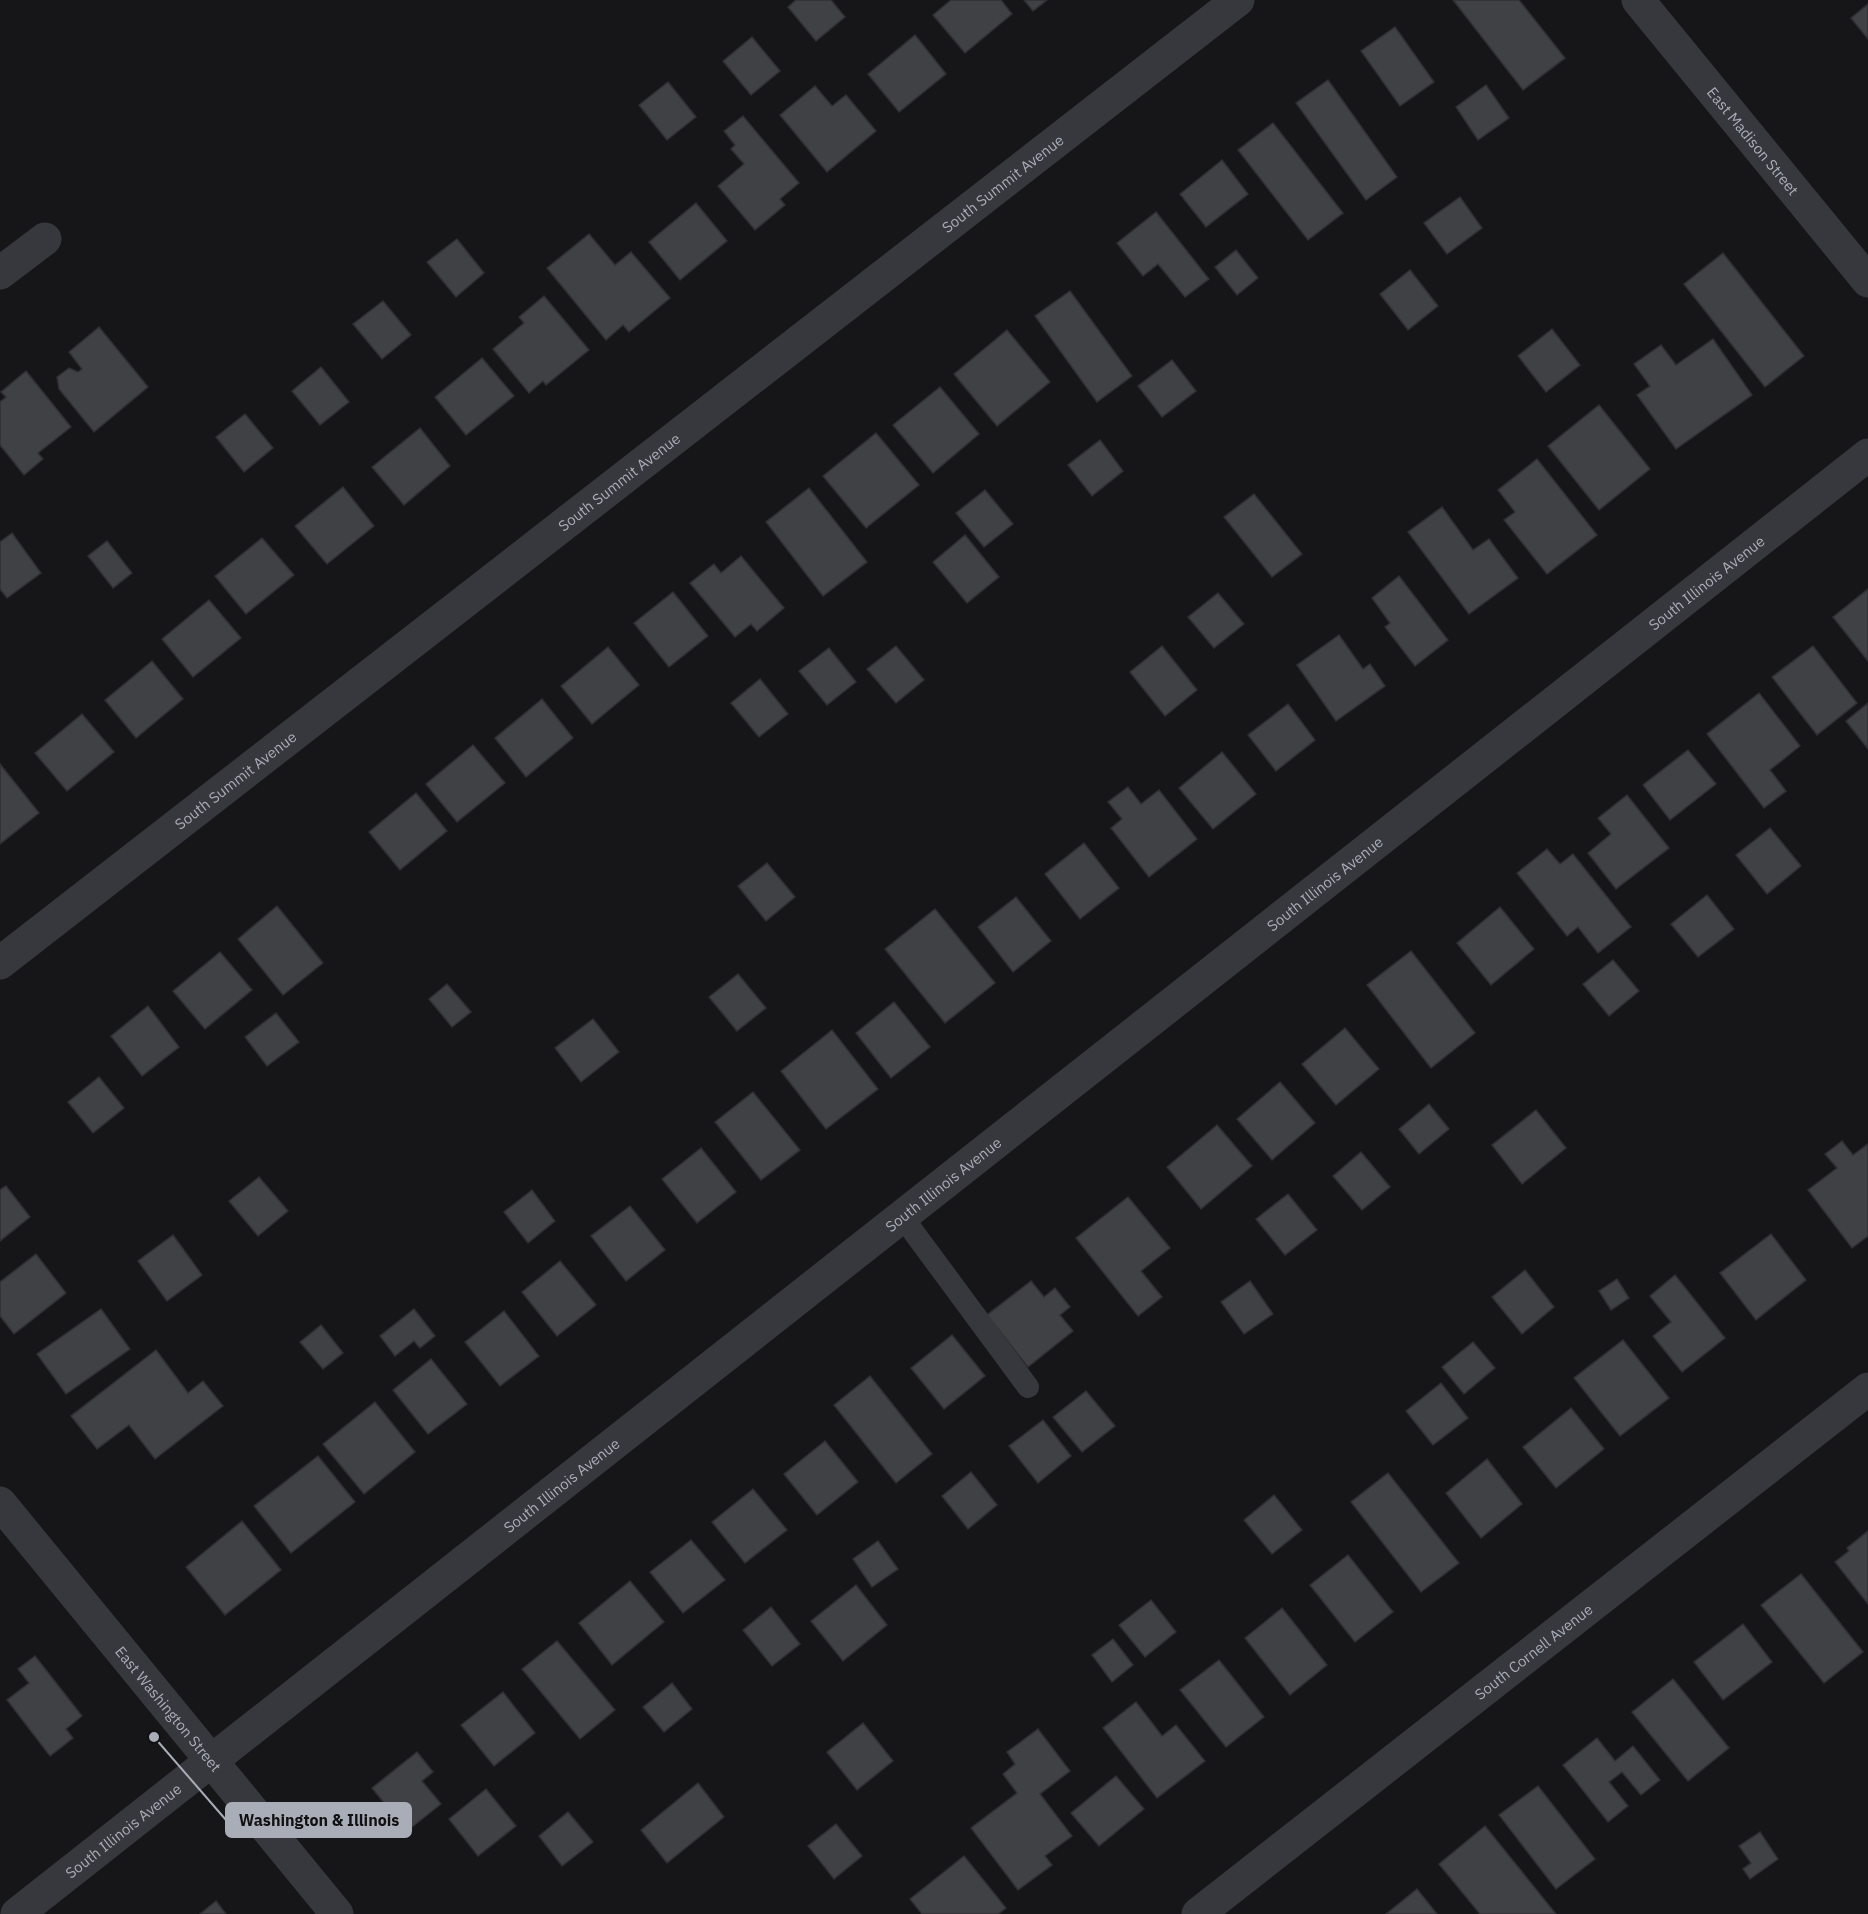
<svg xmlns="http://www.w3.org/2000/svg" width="1868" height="1914" viewBox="0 0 1868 1914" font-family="'IBM Plex Sans',sans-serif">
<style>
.building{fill:#404145;stroke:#303034;stroke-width:1.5}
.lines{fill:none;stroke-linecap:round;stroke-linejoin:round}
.service{stroke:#37383d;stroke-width:22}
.minor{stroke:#37383d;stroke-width:33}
.labels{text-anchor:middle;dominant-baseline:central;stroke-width:5;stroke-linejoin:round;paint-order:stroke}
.street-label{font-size:15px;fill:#a8adb8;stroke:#111113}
.leader{fill:none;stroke:#a8adb8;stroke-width:2}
.callout-dot{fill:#a8adb8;stroke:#111113;stroke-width:2}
.callout{fill:#a8adb8;stroke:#a8adb8;stroke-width:2}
.callout-label{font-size:16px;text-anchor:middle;font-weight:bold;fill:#111}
</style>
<rect width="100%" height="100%" fill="#161618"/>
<g class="building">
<path d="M796,0H831L845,17L816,41L788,7Z"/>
<path d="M951,0H1001L1012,14L965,53L933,15Z"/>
<path d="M1024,0H1047L1033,11Z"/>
<path d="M1453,0H1519L1565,58L1523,90Z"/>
<path d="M1868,4V39L1851,18Z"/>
<path d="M1395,27L1434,82L1400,106L1361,51Z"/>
<path d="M915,35L946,74L899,112L868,74Z"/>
<path d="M752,37L780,71L751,95L723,61Z"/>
<path d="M1328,80L1397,177L1366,200L1296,103Z"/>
<path d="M668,82L696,117L667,140L639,105Z"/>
<path d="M1486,85L1509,118L1478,140L1456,107Z"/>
<path d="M815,86L832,106L846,95L876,131L827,172L780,115Z"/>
<path d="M743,116L799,183L780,199L785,205L755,230L718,186L744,164L731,149L735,145L724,131Z"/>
<path d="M1273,123L1343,213L1308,240L1238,150Z"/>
<path d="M1222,160L1248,194L1206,227L1180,194Z"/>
<path d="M1460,197L1482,228L1447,254L1424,223Z"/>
<path d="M696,203L727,241L680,280L649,242Z"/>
<path d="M1156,212L1209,279L1185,297L1158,264L1143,276L1117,243Z"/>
<path d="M589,234L615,265L631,252L670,298L629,332L623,325L606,340L547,268Z"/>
<path d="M457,239L484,273L456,297L427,262Z"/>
<path d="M1236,250L1258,278L1237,295L1215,267Z"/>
<path d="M1723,253L1804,356L1765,387L1684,284Z"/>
<path d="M1410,270L1438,306L1408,330L1380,294Z"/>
<path d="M1070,291L1132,376L1097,402L1035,316Z"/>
<path d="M544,296L589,350L546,385L543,381L529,393L493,349L524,323L519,317Z"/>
<path d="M383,301L411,335L382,359L353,324Z"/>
<path d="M99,327L148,387L94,432L59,389L57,377L69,368L78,372L82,369L69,352Z"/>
<path d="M1552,329L1580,365L1546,392L1518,356Z"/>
<path d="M1007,330L1050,382L997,426L954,374Z"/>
<path d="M1713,339L1752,395L1676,449L1637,395L1650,386L1634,364L1661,345L1676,365Z"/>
<path d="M482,358L514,396L466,435L435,397Z"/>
<path d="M1172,360L1196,391L1162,417L1138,386Z"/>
<path d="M321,367L349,402L320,425L292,391Z"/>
<path d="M26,371L71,427L38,453L43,459L24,475L0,445V402L6,397L1,392Z"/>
<path d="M940,387L979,434L933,473L893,425Z"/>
<path d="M1599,405L1650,469L1599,510L1548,446Z"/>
<path d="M245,414L273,448L244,472L216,437Z"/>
<path d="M420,428L450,466L404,505L372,467Z"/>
<path d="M876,433L919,485L866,528L823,476Z"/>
<path d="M1100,440L1123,471L1092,496L1068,465Z"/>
<path d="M1537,459L1597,535L1547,574L1504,520L1515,512L1498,490Z"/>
<path d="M343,487L374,526L327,564L295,526Z"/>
<path d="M809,488L867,562L823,596L766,522Z"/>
<path d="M985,490L1013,524L984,547L956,513Z"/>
<path d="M1254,494L1302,554L1272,577L1224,517Z"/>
<path d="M1442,507L1473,550L1489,539L1518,578L1469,614L1408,532Z"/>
<path d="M12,533L41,573L7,598L0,589V542Z"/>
<path d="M965,535L999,577L967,603L933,562Z"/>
<path d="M262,538L294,575L246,614L215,576Z"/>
<path d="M107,541L132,573L113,588L88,556Z"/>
<path d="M741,556L784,608L757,631L751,624L735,637L690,583L714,564L721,573Z"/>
<path d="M1399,576L1448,640L1415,666L1385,627L1390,623L1372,598Z"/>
<path d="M1868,589V661L1833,617Z"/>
<path d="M673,592L708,636L669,667L634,623Z"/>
<path d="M1218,593L1244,624L1214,648L1188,617Z"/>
<path d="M209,600L241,638L193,677L162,639Z"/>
<path d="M1339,635L1363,669L1370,664L1385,686L1336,721L1297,665Z"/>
<path d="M896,646L924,680L896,703L867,669Z"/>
<path d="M1162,646L1197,690L1165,716L1130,672Z"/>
<path d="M1813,646L1857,703L1817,735L1772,677Z"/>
<path d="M608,647L639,685L592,724L561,686Z"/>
<path d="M829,648L856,682L827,705L799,671Z"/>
<path d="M152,661L183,699L136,738L105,700Z"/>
<path d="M760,679L788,714L759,737L731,703Z"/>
<path d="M1759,693L1800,746L1770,770L1786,791L1764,808L1707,734Z"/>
<path d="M542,699L573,738L526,777L495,738Z"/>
<path d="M1868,703V749L1846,721Z"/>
<path d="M1288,704L1315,740L1276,771L1248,735Z"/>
<path d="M82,714L114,752L67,791L35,753Z"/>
<path d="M473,745L505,783L457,822L426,784Z"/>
<path d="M1688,750L1716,784L1670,820L1643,785Z"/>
<path d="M1222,752L1256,794L1213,829L1179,788Z"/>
<path d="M0,764L39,813L0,844Z"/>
<path d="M1128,787L1141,804L1159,790L1197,839L1149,877L1111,828L1122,819L1108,802Z"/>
<path d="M416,793L447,831L400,870L369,832Z"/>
<path d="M1627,795L1669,848L1616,889L1588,853L1611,834L1598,818Z"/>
<path d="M1770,828L1801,866L1767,894L1736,855Z"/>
<path d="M1084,843L1119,888L1080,919L1045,874Z"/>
<path d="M1547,849L1560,864L1573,854L1631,927L1598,953L1578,927L1567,936L1517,873Z"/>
<path d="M767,863L795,897L766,921L738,886Z"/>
<path d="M1707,895L1734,929L1698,957L1671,924Z"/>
<path d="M1016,897L1051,941L1013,972L978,927Z"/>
<path d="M277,906L323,963L283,995L238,939Z"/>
<path d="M1500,907L1534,949L1491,985L1457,943Z"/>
<path d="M935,909L995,983L945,1023L885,949Z"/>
<path d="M1411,951L1475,1033L1431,1068L1367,985Z"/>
<path d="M220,952L252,990L205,1029L173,991Z"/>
<path d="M1613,960L1639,991L1609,1016L1583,984Z"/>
<path d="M738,974L766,1008L737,1031L709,997Z"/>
<path d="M447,984L471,1012L452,1027L429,999Z"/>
<path d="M894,1002L930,1047L891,1078L856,1033Z"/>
<path d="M148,1006L179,1047L142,1076L111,1036Z"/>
<path d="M276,1013L299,1042L267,1066L245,1037Z"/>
<path d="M593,1019L619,1052L581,1082L555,1048Z"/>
<path d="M1345,1028L1379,1069L1336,1105L1302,1064Z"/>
<path d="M832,1030L878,1089L826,1129L781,1071Z"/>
<path d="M99,1077L124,1108L93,1133L68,1102Z"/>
<path d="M1280,1082L1315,1123L1272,1160L1237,1119Z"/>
<path d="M753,1092L800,1150L761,1180L715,1122Z"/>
<path d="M1429,1104L1449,1129L1419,1154L1399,1129Z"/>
<path d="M1536,1110L1566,1148L1522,1184L1492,1145Z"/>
<path d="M1217,1125L1252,1166L1201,1209L1167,1167Z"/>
<path d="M1842,1141L1853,1155L1868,1144V1236L1852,1248L1808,1190L1837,1168L1825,1154Z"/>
<path d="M701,1148L736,1192L697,1223L662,1179Z"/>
<path d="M1361,1152L1390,1187L1362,1210L1333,1176Z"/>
<path d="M259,1177L288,1211L258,1236L229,1201Z"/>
<path d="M6,1186L30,1217L0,1241V1190Z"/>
<path d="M532,1190L555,1221L528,1243L504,1212Z"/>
<path d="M1288,1194L1317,1230L1285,1255L1256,1219Z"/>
<path d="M1128,1197L1170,1248L1141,1271L1162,1297L1138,1316L1076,1238Z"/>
<path d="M630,1206L665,1250L626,1281L591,1236Z"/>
<path d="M1771,1234L1806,1280L1756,1320L1720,1273Z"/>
<path d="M173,1235L202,1275L167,1301L138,1261Z"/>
<path d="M36,1254L66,1293L14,1334L0,1316V1282Z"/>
<path d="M560,1261L596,1305L557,1336L522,1292Z"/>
<path d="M1525,1270L1554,1307L1522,1334L1492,1297Z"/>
<path d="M1675,1275L1725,1338L1682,1372L1653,1336L1671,1322L1650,1296Z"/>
<path d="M1617,1279L1629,1298L1611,1310L1599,1291Z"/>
<path d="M1031,1281L1044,1297L1055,1288L1070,1307L1060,1315L1073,1331L1028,1367L987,1315Z"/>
<path d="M1250,1281L1273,1314L1244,1334L1221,1302Z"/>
<path d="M101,1309L130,1349L66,1394L37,1354Z"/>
<path d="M414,1309L435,1336L420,1348L414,1341L395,1356L380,1336Z"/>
<path d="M504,1311L539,1356L500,1386L465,1342Z"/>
<path d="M321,1325L343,1353L323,1369L300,1342Z"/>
<path d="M952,1335L985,1376L944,1409L911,1368Z"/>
<path d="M1623,1340L1669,1398L1620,1436L1574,1378Z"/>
<path d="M1473,1342L1495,1368L1464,1394L1442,1367Z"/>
<path d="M156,1350L188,1393L203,1381L223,1406L155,1459L129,1425L97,1449L71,1416Z"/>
<path d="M431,1359L467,1404L428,1434L393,1390Z"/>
<path d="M870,1376L932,1454L896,1483L834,1405Z"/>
<path d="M1441,1383L1468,1418L1433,1445L1406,1411Z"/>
<path d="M1086,1391L1115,1426L1082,1452L1053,1417Z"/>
<path d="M375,1402L415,1452L364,1494L323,1444Z"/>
<path d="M1571,1408L1604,1449L1556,1488L1523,1447Z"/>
<path d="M1043,1420L1071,1456L1038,1483L1009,1446Z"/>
<path d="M825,1441L858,1482L817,1515L784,1474Z"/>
<path d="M318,1456L355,1502L291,1553L254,1506Z"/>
<path d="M1487,1459L1522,1504L1481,1538L1446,1493Z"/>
<path d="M971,1472L997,1505L968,1529L942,1496Z"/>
<path d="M1388,1473L1459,1563L1421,1592L1351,1502Z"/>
<path d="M753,1489L787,1530L745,1563L712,1522Z"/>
<path d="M1274,1495L1302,1530L1272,1554L1244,1520Z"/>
<path d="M242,1521L281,1570L225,1615L186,1567Z"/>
<path d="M1868,1531V1604L1835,1562L1849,1551L1847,1548Z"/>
<path d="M691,1540L725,1580L683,1613L650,1572Z"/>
<path d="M878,1541L898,1569L872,1587L853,1559Z"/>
<path d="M1348,1555L1393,1612L1355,1642L1310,1585Z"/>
<path d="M1801,1574L1863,1652L1824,1683L1761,1605Z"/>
<path d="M630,1581L664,1622L612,1665L579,1623Z"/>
<path d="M856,1585L887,1625L843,1661L811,1621Z"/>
<path d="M1151,1600L1176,1632L1145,1657L1119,1625Z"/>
<path d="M771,1607L800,1644L772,1666L743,1630Z"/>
<path d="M1282,1608L1327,1665L1290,1695L1245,1638Z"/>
<path d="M1743,1624L1772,1662L1723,1700L1694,1662Z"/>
<path d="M1113,1639L1133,1665L1112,1682L1092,1655Z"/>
<path d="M557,1641L615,1710L580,1739L522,1669Z"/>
<path d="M35,1656L82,1716L66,1729L73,1738L50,1756L7,1700L29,1683L18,1669Z"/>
<path d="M1219,1660L1264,1717L1226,1747L1180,1690Z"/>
<path d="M1673,1679L1729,1748L1688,1781L1632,1712Z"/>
<path d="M672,1683L692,1709L664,1732L643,1707Z"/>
<path d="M503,1692L535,1733L494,1766L461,1725Z"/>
<path d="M1136,1702L1162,1736L1176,1725L1205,1761L1157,1798L1103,1728Z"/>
<path d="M863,1723L893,1761L857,1790L827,1752Z"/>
<path d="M1038,1729L1070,1771L1040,1794L1072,1836L1045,1856L1052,1865L1018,1890L971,1828L1017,1793L1003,1774L1015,1764L1007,1752Z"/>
<path d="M1597,1738L1615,1761L1633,1746L1660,1780L1641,1795L1622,1772L1609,1782L1628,1806L1608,1822L1563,1765Z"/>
<path d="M417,1752L433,1772L422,1781L441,1804L407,1831L372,1788Z"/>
<path d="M1116,1776L1144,1809L1099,1846L1071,1813Z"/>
<path d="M698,1783L724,1817L667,1863L641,1830Z"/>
<path d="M1538,1786L1595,1859L1556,1889L1499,1815Z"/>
<path d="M486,1789L516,1826L478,1856L449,1819Z"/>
<path d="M568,1812L593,1842L562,1866L539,1836Z"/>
<path d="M836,1824L862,1856L834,1879L808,1846Z"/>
<path d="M1485,1826L1556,1914H1480L1439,1864Z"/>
<path d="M1760,1832L1778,1859L1750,1879L1743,1869L1751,1863L1739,1846Z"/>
<path d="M964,1856L1006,1908L998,1914H922L910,1899Z"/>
<path d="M1417,1889L1437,1914H1386Z"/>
<path d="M216,1901L226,1914H200Z"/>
</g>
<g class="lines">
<path class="service" d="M901,1215L1028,1387"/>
<g class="minor">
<path id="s1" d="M1638,0L1868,281"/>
<path d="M0,273L45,239"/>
<path id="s2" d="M0,963L1238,0"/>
<path id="s3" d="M0,1503L337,1914"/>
<path id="s4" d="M17,1914L1868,455"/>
<path id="s5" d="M1198,1914L1868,1389"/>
</g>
</g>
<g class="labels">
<g class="street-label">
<text stroke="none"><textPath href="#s1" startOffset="182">East Madison Street</textPath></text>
<text stroke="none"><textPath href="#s2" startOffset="1270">South Summit Avenue</textPath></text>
<text stroke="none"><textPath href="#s2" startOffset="784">South Summit Avenue</textPath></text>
<text stroke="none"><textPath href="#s4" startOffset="2151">South Illinois Avenue</textPath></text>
<text stroke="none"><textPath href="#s2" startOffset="298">South Summit Avenue</textPath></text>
<text stroke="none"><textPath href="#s4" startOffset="1665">South Illinois Avenue</textPath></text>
<text stroke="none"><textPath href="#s4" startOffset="1179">South Illinois Avenue</textPath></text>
<text stroke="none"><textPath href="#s4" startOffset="693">South Illinois Avenue</textPath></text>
<text stroke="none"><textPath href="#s5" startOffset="426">South Cornell Avenue</textPath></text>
<text stroke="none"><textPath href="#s3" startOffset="266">East Washington Street</textPath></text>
<text stroke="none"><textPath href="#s4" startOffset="135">South Illinois Avenue</textPath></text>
</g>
</g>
<path class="leader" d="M154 1737L226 1820"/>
<circle class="callout-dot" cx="154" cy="1737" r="6"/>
<rect class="callout" x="226" y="1803" width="185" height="34" rx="6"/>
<g class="callout-label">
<text x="319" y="1826">Washington &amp; Illinois</text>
</g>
</svg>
